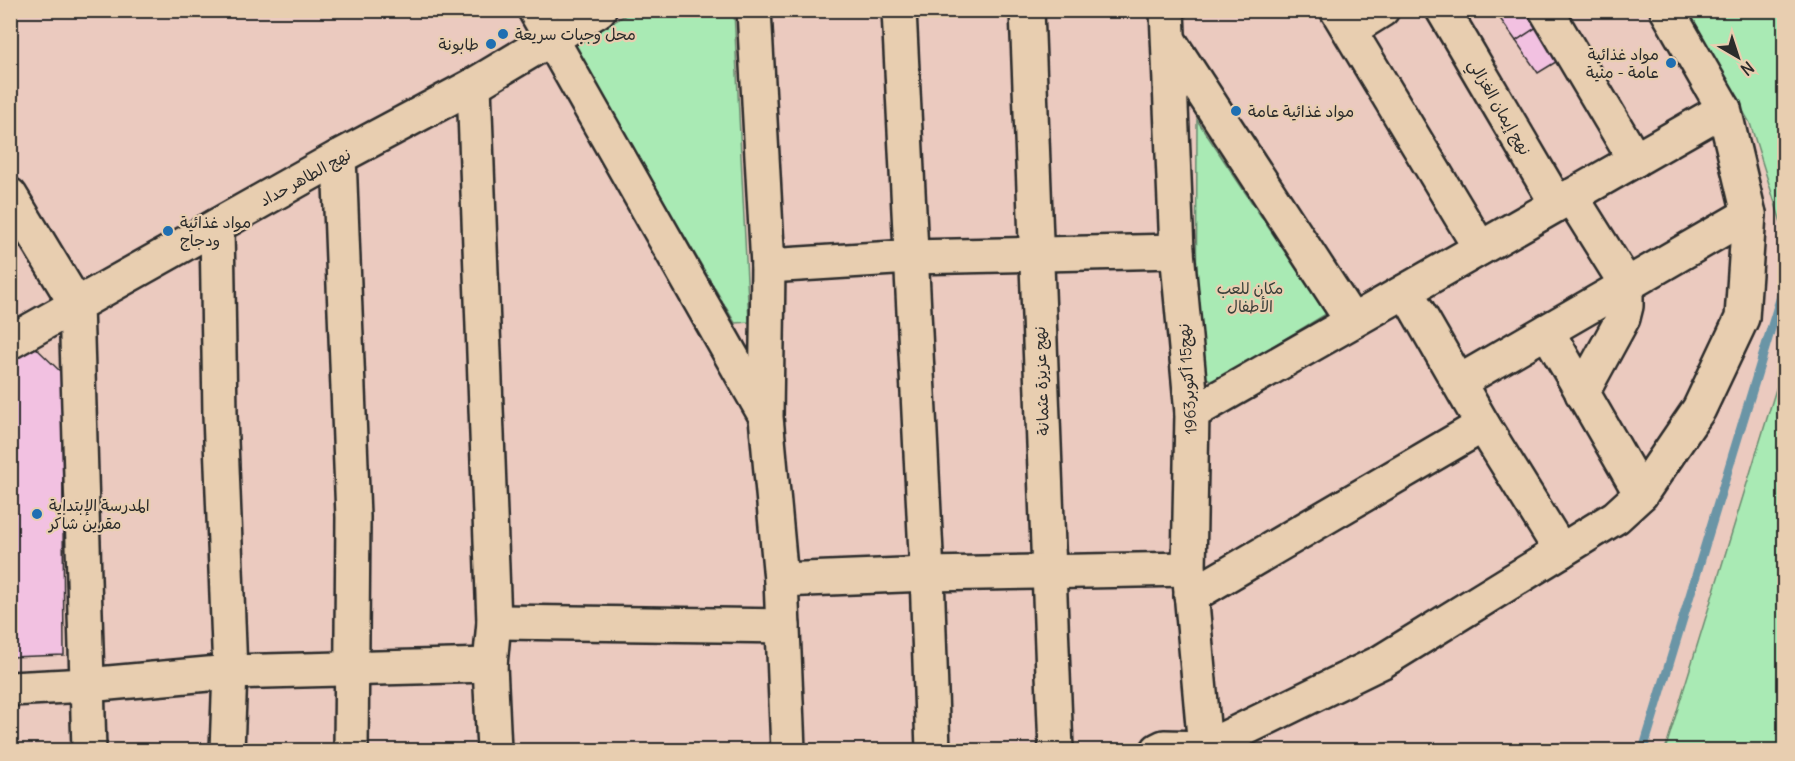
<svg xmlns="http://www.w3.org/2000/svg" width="1795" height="761" viewBox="0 0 1795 761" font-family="Delius,'Playpen Sans Arabic',sans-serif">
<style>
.green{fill:#a9eab4;stroke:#6a8a70;stroke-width:1.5}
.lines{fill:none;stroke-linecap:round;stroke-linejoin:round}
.stream{stroke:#6b95a6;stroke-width:9}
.building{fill:#f2c1e1;stroke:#2b2b2b;stroke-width:1.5}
.minor-casing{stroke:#2b2b2b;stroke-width:38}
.minor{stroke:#e8ceb0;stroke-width:33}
.poi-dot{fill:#1f6fb2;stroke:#e8ceb0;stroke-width:2}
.labels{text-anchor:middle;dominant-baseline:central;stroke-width:4.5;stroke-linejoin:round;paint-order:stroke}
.poi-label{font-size:16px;fill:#2b2b2b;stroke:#e8ceb0;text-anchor:start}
.street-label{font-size:16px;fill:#2b2b2b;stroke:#e8ceb0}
.park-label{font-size:16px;fill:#383e39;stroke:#e8ceb0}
</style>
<rect width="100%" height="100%" fill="#ebcabf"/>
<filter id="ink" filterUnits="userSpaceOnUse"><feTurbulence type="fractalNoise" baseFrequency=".0167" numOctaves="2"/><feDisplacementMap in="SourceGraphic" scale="12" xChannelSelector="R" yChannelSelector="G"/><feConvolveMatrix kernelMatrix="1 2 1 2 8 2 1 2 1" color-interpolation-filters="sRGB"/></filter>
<g filter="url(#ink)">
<g class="green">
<path d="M632,11H734L749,322L735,323L574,46Z"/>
<path d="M1685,11H1784V232L1750,123Z"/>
<path d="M1197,120L1326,314L1214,382L1196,372Z"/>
<path d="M1784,363V750H1665Z"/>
</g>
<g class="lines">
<path class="stream" d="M1643,750L1784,286"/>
</g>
<g class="building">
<path d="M1494,10H1536L1543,23L1516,41Z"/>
<path d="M1543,23L1564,57L1538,73L1516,41Z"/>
<path d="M36,348L62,373L64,655L10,657V361Z"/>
</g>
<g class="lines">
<g class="minor-casing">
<g id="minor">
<path d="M535,10L765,415"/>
<path d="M754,10L768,266L766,417L781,580L788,750"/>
<path d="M899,10L927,574L933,750"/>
<path d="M1027,10L1056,750"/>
<path d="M1167,10L1177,251L1192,413L1189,569L1205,748"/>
<path d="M1337,10L1480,248"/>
<path d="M1443,10L1557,204"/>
<path d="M1546,10L1635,160"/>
<path d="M1350,30L1382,10"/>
<path d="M1170,42L1352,321"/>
<path d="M474,85L494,622L490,665L494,750"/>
<path d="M339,157L353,517L351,750"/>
<path d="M10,195L76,304L89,750"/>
<path d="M1571,196L1626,284V306L1623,318L1582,393"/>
<path d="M217,226L220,415L230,672L227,750"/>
<path d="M768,266L910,257L1177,251"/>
<path d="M1406,291L1483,425L1561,551"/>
<path d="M1547,331L1641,494"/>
<path d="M10,342L339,157L474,85L599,10"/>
<path d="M1459,382L1749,214"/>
<path d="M1192,413L1724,109"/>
<path d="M781,580L927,574L1189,569"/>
<path d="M1191,596L1483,425"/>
<path d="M494,622L783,626"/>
<path d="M10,689L87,685L230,672L490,665"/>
<path d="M1158,750L1164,747L1205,748L1381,662L1616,517L1641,494L1699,409L1742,318L1749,214L1724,109L1667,10"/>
</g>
</g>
<use href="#minor" class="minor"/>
</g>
</g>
<g class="poi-dot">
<circle cx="503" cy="34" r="6"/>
<circle cx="491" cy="44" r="6"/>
<circle cx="1671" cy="63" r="6"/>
<circle cx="1236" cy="111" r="6"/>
<circle cx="168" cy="231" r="6"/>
<circle cx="37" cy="514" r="6"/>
</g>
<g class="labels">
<g class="poi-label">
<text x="515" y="34">محل وجبات سريعة</text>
<text x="479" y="44" text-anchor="end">طابونة</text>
<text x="1659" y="54" text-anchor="end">مواد غذائية<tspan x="1659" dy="18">عامة - منية</tspan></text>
<text x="1248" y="111">مواد غذائية عامة</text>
<text x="180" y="222">مواد غذائية<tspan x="180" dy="18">ودجاج</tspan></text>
<text x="49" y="505">المدرسة الإبتداية<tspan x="49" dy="18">مقرين شاكر</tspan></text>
</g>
<g class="street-label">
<text transform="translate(1500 107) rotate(60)">نهج إيمان الغزالي</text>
<text transform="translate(305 177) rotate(-29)">نهج الطاهر حداد</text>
<text transform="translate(1187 379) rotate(-94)">نهج15 أكتوبر1963</text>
<text transform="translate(1041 381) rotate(-92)">نهج عزيزة عثمانة</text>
</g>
<g class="park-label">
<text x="1250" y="288">مكان للعب<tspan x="1250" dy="18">الأطفال</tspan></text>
</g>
</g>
<rect width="1795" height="761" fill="none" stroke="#e8ceb0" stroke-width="36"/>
<rect x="18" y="18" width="1759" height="725" fill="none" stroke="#2b2b2b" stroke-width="2" filter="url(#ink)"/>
<g transform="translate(1738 57) rotate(141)" stroke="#e8ceb0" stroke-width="4.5" paint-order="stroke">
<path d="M0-4.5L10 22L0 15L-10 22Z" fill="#2b2b2b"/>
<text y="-9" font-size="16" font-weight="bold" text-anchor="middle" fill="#2b2b2b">N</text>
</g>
</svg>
